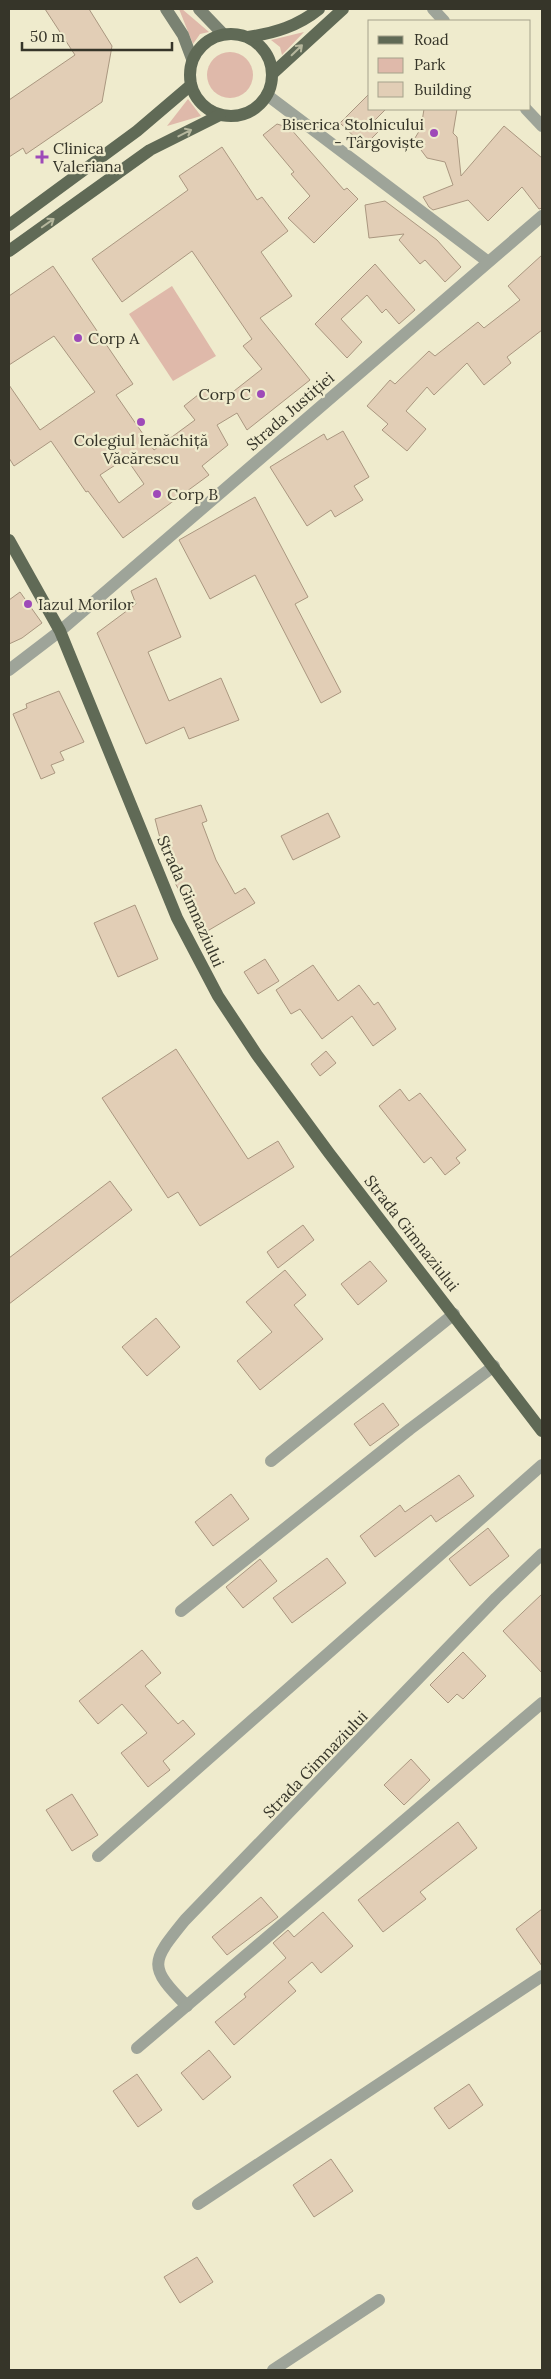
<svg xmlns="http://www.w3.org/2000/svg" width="551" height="2379" viewBox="0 0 551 2379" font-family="Lora,serif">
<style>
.green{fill:#dfb9aa}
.building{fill:#e2ceb6;stroke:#aa9780;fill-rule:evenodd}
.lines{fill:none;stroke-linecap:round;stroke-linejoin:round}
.street{stroke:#9ea499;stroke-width:12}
.secondary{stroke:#7a8272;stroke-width:12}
.primary{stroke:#606a56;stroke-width:12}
.oneway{stroke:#b6b79d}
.poi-dot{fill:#9e4ab8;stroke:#efebcd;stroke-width:2}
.labels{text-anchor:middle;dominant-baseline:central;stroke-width:4.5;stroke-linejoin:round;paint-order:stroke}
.poi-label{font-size:16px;fill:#363529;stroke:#efebcd;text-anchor:start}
.street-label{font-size:16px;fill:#363529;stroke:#efebcd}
</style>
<rect width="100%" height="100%" fill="#efebcd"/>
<g class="green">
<path d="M179,9H182L209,32L200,34L193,44Z"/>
<path d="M304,32L282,55L280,47L271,40Z"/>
<circle cx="230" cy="75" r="23"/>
<path d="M188,99L201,116L167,126Z"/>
<path d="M172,286L216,356L173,381L129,314Z"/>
</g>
<g class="building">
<path d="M45,9H89L112,46L102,102L26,154L23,148L9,157V100L75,55Z"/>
<path d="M370,93V109H386L373,122L381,129L364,146L340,123Z"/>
<path d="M424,109H457L453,133L457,137L461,176L504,126L542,158V208L539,209L522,187L488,221L468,200L433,210L429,207L423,197L453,185L445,162L427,158L415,142V138L421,128Z"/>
<path d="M277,124L290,128L344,190L347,188L358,199L314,243L288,218L310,196L291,174L294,172L263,135Z"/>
<path d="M222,147L257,200L262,197L288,231L261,252L292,296L260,318L310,380L247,430L237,413L217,425L228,445L202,466L209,475L123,538L88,491L86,492L51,441L14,466L9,458V385L40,430L95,392L54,336L9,365V296L53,266L133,384L116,395L154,450L195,420L184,406L208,387L220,402L262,369L243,346L252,339L192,251L122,302L92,259L188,190L179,176ZM126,458L144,484L119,503L100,475Z"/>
<path d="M385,201L437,240L461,267L445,282L425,260L420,264L399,240L404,234L369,238L365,205Z"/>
<path d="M542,255V330L507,357L511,363L484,385L467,363L434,395L427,387L406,411L426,429L407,451L382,430L388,424L367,406L390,380L395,384L429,351L435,356L478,322L484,328L520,300L508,286Z"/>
<path d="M375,264L415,310L399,324L386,309L382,313L367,295L341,319L362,342L347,358L315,324Z"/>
<path d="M343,431L369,477L354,486L363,500L335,517L331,510L307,526L270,467L324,434L327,440Z"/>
<path d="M255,497L308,597L295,604L341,692L321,703L255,575L210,599L179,540Z"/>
<path d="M156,578L181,637L148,652L169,701L221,678L239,720L189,739L184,727L146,744L97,633L136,604L131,591Z"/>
<path d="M20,592L42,623L22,638L9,644V600Z"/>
<path d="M59,691L84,742L60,752L64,760L51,765L55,773L41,779L13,714L27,708L26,704Z"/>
<path d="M201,805L207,821L202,823L216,860L235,894L245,888L255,903L204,933L175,883L166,861L155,819Z"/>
<path d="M328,813L340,837L293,860L281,836Z"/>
<path d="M135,905L158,959L118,977L94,923Z"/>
<path d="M265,959L279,981L258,994L244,972Z"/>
<path d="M313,965L338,1001L359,985L374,1005L378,1002L396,1029L373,1046L352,1016L322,1039L300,1009L291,1014L276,990Z"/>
<path d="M176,1049L248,1159L278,1141L294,1167L200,1226L178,1192L168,1198L102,1098Z"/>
<path d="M326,1051L336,1063L320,1076L311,1064Z"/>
<path d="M400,1089L409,1101L420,1093L466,1150L456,1158L460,1163L445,1175L431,1157L424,1163L379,1106Z"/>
<path d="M110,1181L132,1210L9,1304V1258Z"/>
<path d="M303,1225L314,1240L278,1268L267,1252Z"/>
<path d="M370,1261L387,1281L358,1305L341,1284Z"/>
<path d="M285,1270L306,1295L294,1305L323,1339L260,1390L237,1361L272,1332L246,1302Z"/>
<path d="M156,1318L180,1347L147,1376L122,1347Z"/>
<path d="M383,1403L399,1425L370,1446L354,1424Z"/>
<path d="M459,1475L474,1496L436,1522L431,1515L375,1557L360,1536L400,1505L405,1512Z"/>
<path d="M231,1494L249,1519L213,1546L195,1522Z"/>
<path d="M488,1528L509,1556L470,1586L449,1559Z"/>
<path d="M327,1558L346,1583L292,1623L273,1598Z"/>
<path d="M260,1559L277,1581L243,1608L226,1587Z"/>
<path d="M542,1594V1673L503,1631Z"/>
<path d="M142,1650L161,1673L145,1686L178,1724L183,1720L195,1734L163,1761L170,1770L148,1787L121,1753L147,1733L122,1704L98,1724L79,1701Z"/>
<path d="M463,1652L486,1676L463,1699L457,1694L448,1703L430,1685Z"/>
<path d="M411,1759L430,1780L404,1805L384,1785Z"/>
<path d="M72,1794L98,1835L72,1851L46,1810Z"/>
<path d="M458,1822L477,1848L420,1892L426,1899L383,1932L358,1900Z"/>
<path d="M261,1897L278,1917L227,1955L212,1937Z"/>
<path d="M542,1909V1966L516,1929Z"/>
<path d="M323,1912L353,1946L321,1973L312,1962L288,1982L296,1991L234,2045L215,2022L246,1997L244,1994L286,1958L273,1943L288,1930L294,1937Z"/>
<path d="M209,2050L231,2077L203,2100L181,2073Z"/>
<path d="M137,2074L162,2110L138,2127L113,2091Z"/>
<path d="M469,2084L483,2105L449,2129L434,2108Z"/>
<path d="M331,2159L353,2191L314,2217L293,2185Z"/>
<path d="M197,2257L213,2282L180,2303L164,2277Z"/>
</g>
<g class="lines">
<g class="street">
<path d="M433,9L444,21"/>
<path d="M267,95L487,261"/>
<path d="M526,109L542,126"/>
<path d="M9,670L60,631L542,216"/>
<path d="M271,1461L454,1314"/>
<path d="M181,1611L410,1429L494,1366"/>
<path d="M98,1856L542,1465"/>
<path d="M187,2006C147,1966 151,1962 185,1920L496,1598L542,1554"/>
<path d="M137,2048L542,1703"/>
<path d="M198,2204L542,1976"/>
<path d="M273,2370L379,2300"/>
</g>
<g class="secondary">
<path d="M166,9L183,35L192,59"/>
<path d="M199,9L223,34"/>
</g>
<g class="primary">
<circle cx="231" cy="75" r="41"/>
<path d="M248,37C275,33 298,26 319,9"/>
<path d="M272,74L343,9"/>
<path d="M9,225L137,131L191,85"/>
<path d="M9,251L150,150L220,115"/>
<path d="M9,540L60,631L177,918L218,996L257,1055L329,1153L542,1431"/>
</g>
</g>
<defs><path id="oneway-shaft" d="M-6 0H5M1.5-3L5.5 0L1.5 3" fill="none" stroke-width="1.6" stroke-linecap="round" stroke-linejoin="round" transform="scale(1.25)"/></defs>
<g class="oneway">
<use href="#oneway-shaft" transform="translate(297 50) rotate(-44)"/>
<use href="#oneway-shaft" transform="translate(185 133) rotate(-27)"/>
<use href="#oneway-shaft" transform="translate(48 223) rotate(-35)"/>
</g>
<g class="poi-dot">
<circle cx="434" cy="133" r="5"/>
<path d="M39.5 149.5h5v5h5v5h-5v5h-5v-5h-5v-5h5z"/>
<circle cx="78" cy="338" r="5"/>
<circle cx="261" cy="394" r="5"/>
<circle cx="141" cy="422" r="5"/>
<circle cx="157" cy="494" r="5"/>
<circle cx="28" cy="604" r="5"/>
</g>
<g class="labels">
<g class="poi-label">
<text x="424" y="124" text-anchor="end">Biserica Stolnicului<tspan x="424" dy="18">- Târgoviște</tspan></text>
<text x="53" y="148">Clinica<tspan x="53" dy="18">Valeriana</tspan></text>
<text x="88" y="338">Corp A</text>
<text x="251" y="394" text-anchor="end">Corp C</text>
<text x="141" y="440" text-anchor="middle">Colegiul Ienăchiță<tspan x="141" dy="18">Văcărescu</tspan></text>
<text x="167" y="494">Corp B</text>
<text x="38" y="604">Iazul Morilor</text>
</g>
<g class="street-label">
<text transform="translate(290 411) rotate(-41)">Strada Justiției</text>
<text transform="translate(191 901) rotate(66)">Strada Gimnaziului</text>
<text transform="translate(412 1233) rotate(52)">Strada Gimnaziului</text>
<text transform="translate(315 1764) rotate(-46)">Strada Gimnaziului</text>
</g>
</g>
<rect width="551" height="2379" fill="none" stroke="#363529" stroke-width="20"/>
<rect x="368" y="20" width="162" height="90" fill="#efebcd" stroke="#a5a28b"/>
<rect x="378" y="36" width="25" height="8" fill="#606a56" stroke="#a5a28b"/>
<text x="414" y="45" font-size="15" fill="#363529">Road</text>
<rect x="378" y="58" width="25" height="15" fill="#dfb9aa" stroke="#a5a28b"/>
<text x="414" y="70" font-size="15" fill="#363529">Park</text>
<rect x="378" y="82" width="25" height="15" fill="#e2ceb6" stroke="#a5a28b"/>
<text x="414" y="95" font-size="15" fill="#363529">Building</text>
<path d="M22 42v8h150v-8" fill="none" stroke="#363529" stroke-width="2.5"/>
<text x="30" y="42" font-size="15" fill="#363529" stroke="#efebcd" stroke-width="4" paint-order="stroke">50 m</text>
</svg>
